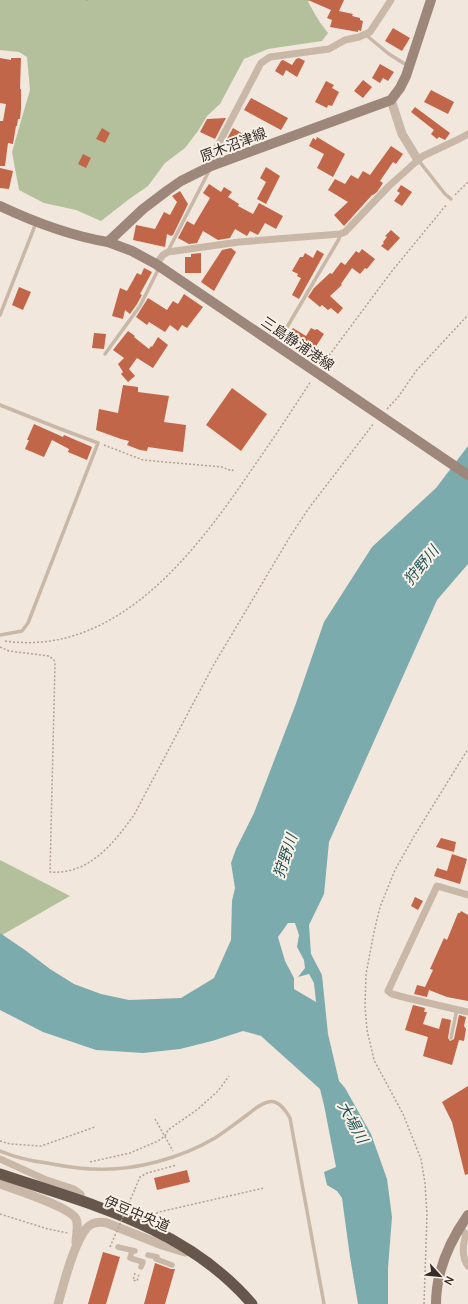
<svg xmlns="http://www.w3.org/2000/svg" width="468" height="1304" viewBox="0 0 468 1304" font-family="Manrope,'Noto Sans JP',sans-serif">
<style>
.green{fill:#b4c09c}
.water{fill:#7cabad;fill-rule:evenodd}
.building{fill:#c26649}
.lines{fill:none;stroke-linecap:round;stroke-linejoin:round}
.path{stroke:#b5a192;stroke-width:1.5;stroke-dasharray:2 2;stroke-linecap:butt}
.service{stroke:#c9b7a8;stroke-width:3.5}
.pedestrian{stroke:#c9b7a8;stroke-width:5.5}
.minor{stroke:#c9b7a8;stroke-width:7}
.tertiary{stroke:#c9b7a8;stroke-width:9}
.secondary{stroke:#9d867a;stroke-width:10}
.trunk{stroke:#67564c;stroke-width:11}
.path-bridge{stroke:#b5a192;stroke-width:1.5;stroke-dasharray:2 2;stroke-linecap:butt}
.secondary-bridge{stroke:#9d867a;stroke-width:10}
.labels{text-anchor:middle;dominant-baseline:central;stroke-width:4;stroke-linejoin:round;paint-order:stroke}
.street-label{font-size:14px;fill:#362c28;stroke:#f9f1e8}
.water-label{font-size:15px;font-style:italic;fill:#1f5356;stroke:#f9f1e8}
</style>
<rect width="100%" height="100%" fill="#f1e7dc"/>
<g class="green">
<path d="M0,0H309L308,2L319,21L328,33L322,41L268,49L244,59L220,104L207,116L198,131L185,148L165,163L148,186L128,200L101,221L76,210L44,203L19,190L12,152L30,90L27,57L19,52L0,50Z"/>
<path d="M0,860L70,896L2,935L0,933Z"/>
</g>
<path class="water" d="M468,446V564L437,600L329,842L324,894L309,925L311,954L322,975L328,1034L339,1081L345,1088L371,1134L387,1179L392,1217L388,1268V1304H358L350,1257L342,1198L337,1191L327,1185L324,1172L336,1167L324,1105L320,1089L261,1036L243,1031L212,1041L180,1049L143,1053L96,1050L43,1032L0,1010V933L25,950L50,969L74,984L101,994L129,1000L181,998L214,978L231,940L232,901L235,888L231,863L236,849L254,813L295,706L324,622L372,547L436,488ZM288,923H295L299,935L297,947L304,960L305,968L298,977L309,974L314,983L316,1002L294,989V978L285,961L278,937Z"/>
<g class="building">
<path d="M308,0H344L339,11L353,14L352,16L360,18V20L363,21L361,31L358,30V32L330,27L332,20L327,18L331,10Z"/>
<path d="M393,28L410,38L402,51L385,41Z"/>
<path d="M0,58L11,60V58H21L20,89H21V109L20,119H18L17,126H16L13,144L8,143L5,166H0V121H3L6,104L0,103Z"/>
<path d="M299,58L305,61L297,77L286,70L283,76L275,71L281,61L283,60L292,65L296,59Z"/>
<path d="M380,64L394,72L388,81L383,78L380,83L372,78Z"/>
<path d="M363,80L372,87L363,98L354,91Z"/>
<path d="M326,81L334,85L332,88L339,92L332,106L328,105L327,108L315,102Z"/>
<path d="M431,90L454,102L448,114L424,102Z"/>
<path d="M251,98L288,118L281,130L244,110Z"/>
<path d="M415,107L450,133L445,140L439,137L437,139L431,134L434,130L411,112Z"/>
<path d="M226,118L215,139L200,132L207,119Z"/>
<path d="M102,128L110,133L105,143L96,139Z"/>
<path d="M233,128L243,134L238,144L227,139Z"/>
<path d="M317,137L345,154L333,177L317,168L324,154L309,146L313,138L316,140Z"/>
<path d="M391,146L403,154L396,164L393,162L380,181L383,183L377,192L373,195H372L344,226L334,215L348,202L328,190L335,179L345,184L351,175L358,179L363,171L370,175Z"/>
<path d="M83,154L91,158L86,168L78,164Z"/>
<path d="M266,167L280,176L266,204L257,199L266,182L260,178Z"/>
<path d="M0,168L13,171L9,189L0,188Z"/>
<path d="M209,184L221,192L224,187L232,192L228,197L239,204L238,206L253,214L259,203L283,216L276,229L265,223L258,235L250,231L247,236L235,229L230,238L218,240L203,231L197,243L189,244L178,238L187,221L194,225L210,198L203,193Z"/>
<path d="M401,185L412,192L402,206L394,201L400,193L397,191Z"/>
<path d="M180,191L188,204L173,235L171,236L167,234L165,247L133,240L136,225L155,229L164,212L170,215L177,202L172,196Z"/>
<path d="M391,230L400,238L388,251L381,246L384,243L383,242L387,237L385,236Z"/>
<path d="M231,248L236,252L214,291L201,282L222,250Z"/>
<path d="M362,249L375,259L367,269L365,268L360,274L352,268L341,284L342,285L330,296L343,308L338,314L331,308L328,310L322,305L320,307L308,297L314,288L330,273L332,274L341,262L345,265L356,251L359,253Z"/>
<path d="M317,250L324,254L299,299L292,295L301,278L297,276L298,274L292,271L300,257H303L305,253L313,258Z"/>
<path d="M201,253V273H185V257H191V254Z"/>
<path d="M144,268L152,272L140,294L142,295L137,304L130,314L125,310L123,319L112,316L120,288L127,291L137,273L141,275Z"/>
<path d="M19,287L31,292L23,310L12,305Z"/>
<path d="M184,294L203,307L187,328L182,325L178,331L170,325L165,332L149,322L147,325L136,317L148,298L167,310L173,301L178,304Z"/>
<path d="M293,328L306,336L311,328L315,330L317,329L324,334L311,354L286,338Z"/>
<path d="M128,331L135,336L134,337L149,349L151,346L152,347L158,337L168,345L153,368L137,358L129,369L135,376L128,382L121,374L123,372L118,364L124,358L113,350Z"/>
<path d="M94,333L106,334L104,349L92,348Z"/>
<path d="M123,385L138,387V392L169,396L164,422L186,425L183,452L148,447L147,451L140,450L127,445L129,441L121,439L96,430L99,409L118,413Z"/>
<path d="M232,388L267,414L241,451L206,425Z"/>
<path d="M34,424L63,437L64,435L92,447L87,460L68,452L69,449L52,440L44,457L25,449L29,440H27Z"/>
<path d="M441,838L456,842L454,852L436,847Z"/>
<path d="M452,854L467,859L460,884L434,876L437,868L447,871Z"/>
<path d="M415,897L423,901L418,910L411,906Z"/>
<path d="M461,911L468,915V1001L447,997L429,990L427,997L414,994L417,985L425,987L433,970L430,969L444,938L447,940L458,913H460Z"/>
<path d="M413,1005L425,1008L424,1012H427L423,1024L439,1029L442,1018L451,1020L448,1038L450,1041L454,1039L459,1015L466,1017L464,1026L466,1029L464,1041L459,1040L452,1065L423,1056L428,1037L405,1030Z"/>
<path d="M468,1086V1174L465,1175L452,1122L442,1102Z"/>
<path d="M187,1170L190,1182L157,1190L154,1178Z"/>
<path d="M103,1252L120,1257L106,1304H88Z"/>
<path d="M155,1263L171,1269H175L165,1304H144Z"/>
</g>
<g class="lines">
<g class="path">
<path d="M86,0H89"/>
<path d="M455,195L468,182"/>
<path d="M322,365L392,271L447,204"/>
<path d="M387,409L399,396L416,371L468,315"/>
<path d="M104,445L143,460L222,467L232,471L234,469"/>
<path d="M5,641C116,657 195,553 250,472C271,442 291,412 311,381"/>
<path d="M0,647L9,651L49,656L54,660L55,664L50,872C89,875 113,844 134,815L213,666L291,535L309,508L374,423"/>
<path d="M155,1119L173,1151"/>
<path d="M0,1141L10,1144L41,1146L95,1127"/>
<path d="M90,1162L130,1153L158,1141L165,1136L168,1130L198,1109L218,1091L229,1076"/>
<path d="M135,1189L140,1177L147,1173L177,1165"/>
<path d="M0,1214L48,1229L68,1233"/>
<path d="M149,1217L159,1212L264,1188"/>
<path d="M135,1273L133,1280L137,1281L139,1274"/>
<path d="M424,1304L427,1215L425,1183L421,1159L403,1114L374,1060L367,1030L365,1006L366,974L374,932L380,907L395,870L413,838L468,749"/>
</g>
<g class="service">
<path d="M366,35L389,54L408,66"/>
<path d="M419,161L445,194L451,199"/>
<path d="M168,251L209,171"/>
<path d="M0,315L36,223"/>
<path d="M283,334L339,239L340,234"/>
<path d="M105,354L140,306L159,268"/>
<path d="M0,405L58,428L98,443L28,623L22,631L0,635"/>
<path d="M451,1038L457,1009"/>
<path d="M0,1151C15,1157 31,1161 47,1163C63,1166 79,1169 95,1169C135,1171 181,1158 215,1138C226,1131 236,1123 247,1115C254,1110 259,1104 268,1102C278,1099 286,1111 290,1118L324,1304"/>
</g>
<g class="pedestrian">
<path d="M118,1247L135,1251"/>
<path d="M132,1251L130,1258L143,1262L141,1267"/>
<path d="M148,1255L157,1257L156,1259L172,1265"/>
</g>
<g class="minor">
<path d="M213,165V154L217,147L261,63L270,57L329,49L345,40L359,37L370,32L391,0"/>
<path d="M156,264L163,255L168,252L239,242L340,234L345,232L389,186L418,160L423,156L459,139L468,134"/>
<path d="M468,895L437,886L388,991L392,994L407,998L468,1012"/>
<path d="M0,1159L44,1179L74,1189L81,1194L82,1201"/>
<path d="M459,1228L466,1234C463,1245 461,1256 468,1266"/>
</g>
<g class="tertiary">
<path d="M391,100L402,134L418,160"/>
<path d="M0,1184C14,1189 70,1207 76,1219C79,1225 76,1236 76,1243"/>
<path d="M58,1304C63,1287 76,1231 92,1224C97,1222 102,1222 107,1223L162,1245L185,1252"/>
</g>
<g class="secondary">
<path d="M0,206C34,222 71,236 108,242L143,209L168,190L181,181L211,166L391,100L400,88L406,76L431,0"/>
<path d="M108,242L132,251L156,264L322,376"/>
<path d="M436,1304C436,1271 449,1242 468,1215"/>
</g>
<path class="trunk" d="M0,1174C92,1205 186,1227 252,1304"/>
<path class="path-bridge" d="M110,1247L135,1189"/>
<path class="secondary-bridge" d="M322,376L468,475"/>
</g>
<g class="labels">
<g class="street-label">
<text transform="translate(233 144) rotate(-21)">原木沼津線</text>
<text transform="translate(298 343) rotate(34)">三島静浦港線</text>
<text transform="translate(137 1213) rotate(23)">伊豆中央道</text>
</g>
<g class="water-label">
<text transform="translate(421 565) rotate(-51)">狩野川</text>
<text transform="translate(285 856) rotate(-72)">狩野川</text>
<text transform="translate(353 1122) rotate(61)">大場川</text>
</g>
</g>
<g transform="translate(440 1276) rotate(117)" stroke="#f9f1e8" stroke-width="3" paint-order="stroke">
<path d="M0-3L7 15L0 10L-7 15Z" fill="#362c28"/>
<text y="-6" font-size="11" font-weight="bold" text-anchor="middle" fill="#362c28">N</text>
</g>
</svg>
